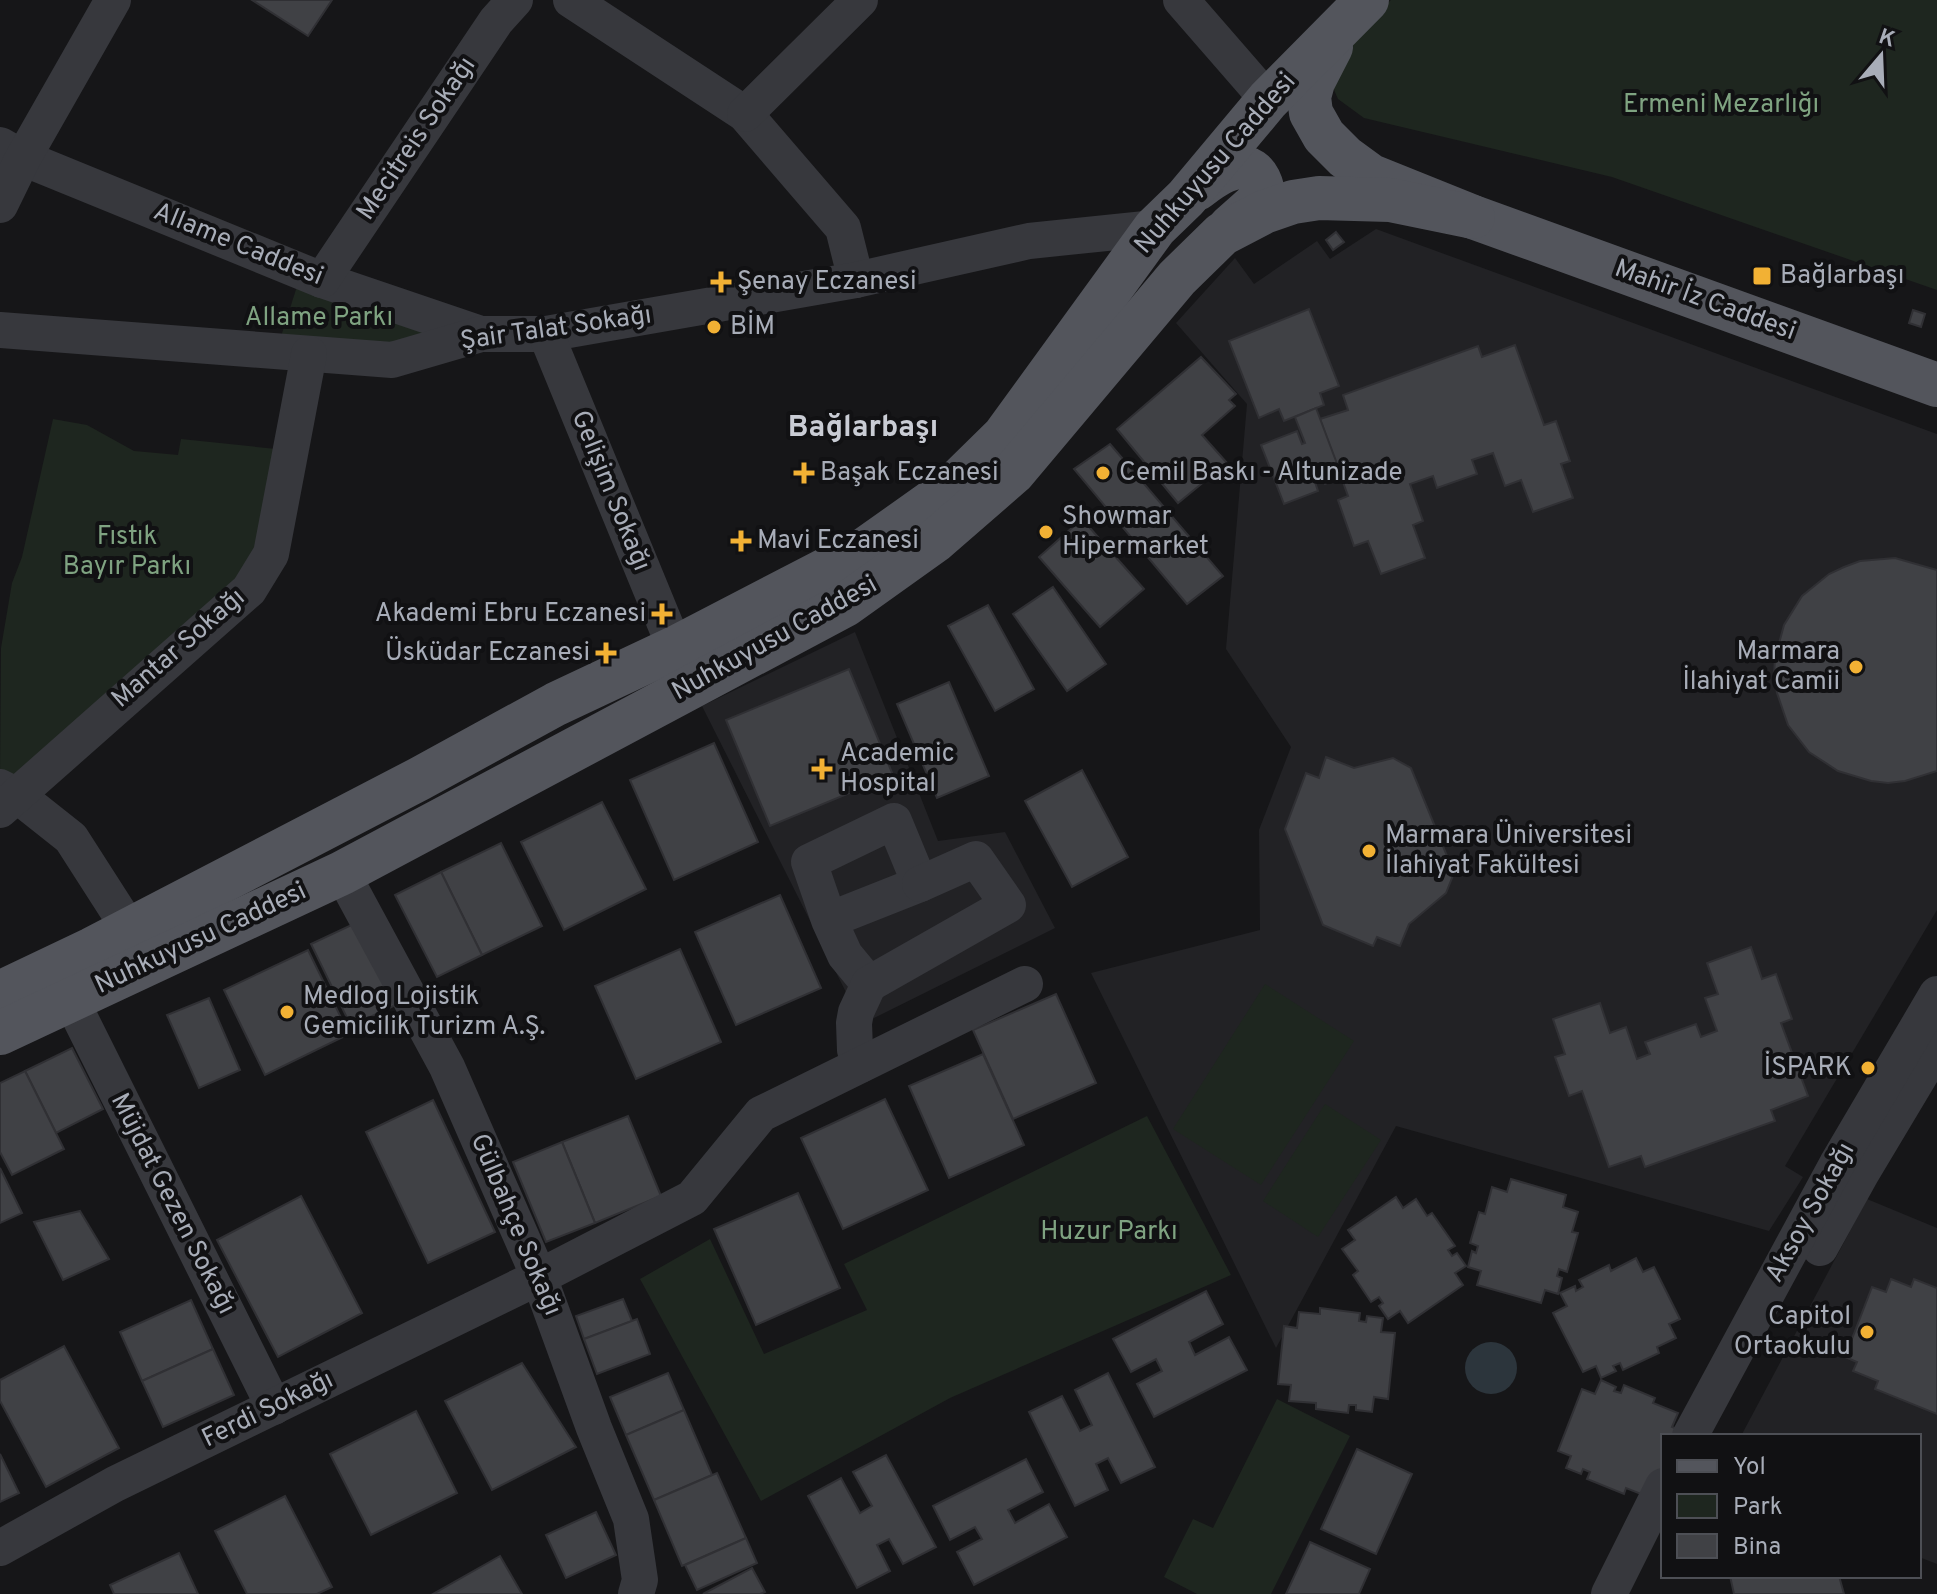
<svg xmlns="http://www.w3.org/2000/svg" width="1937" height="1594" viewBox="0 0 1937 1594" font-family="Overpass,sans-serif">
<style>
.built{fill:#222225}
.green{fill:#1e261f}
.water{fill:#2c353c}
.building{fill:#404145;stroke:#303034;stroke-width:2}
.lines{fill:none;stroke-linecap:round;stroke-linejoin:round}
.minor{stroke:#37383d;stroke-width:36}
.major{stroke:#53555c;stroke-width:44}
.poi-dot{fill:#f2b134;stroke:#111113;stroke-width:3}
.labels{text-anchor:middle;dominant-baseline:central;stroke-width:8;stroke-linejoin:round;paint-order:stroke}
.park-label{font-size:26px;fill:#7fa381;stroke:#111113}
.street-label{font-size:26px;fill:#a8adb8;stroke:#111113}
.poi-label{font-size:26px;fill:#a8adb8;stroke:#111113;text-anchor:start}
.quarter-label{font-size:30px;font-weight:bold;fill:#c9ccd4;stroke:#111113}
</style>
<rect width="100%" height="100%" fill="#161618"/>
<g class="built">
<path d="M1376,229L1937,434V910L1785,1166L1803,1177L1769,1231L1396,1126L1276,1348L1091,973L1260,930L1259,830L1291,747L1226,649L1247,404L1176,323L1235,258L1254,284L1317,241L1330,259Z"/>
<path d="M855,632L938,841L1005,832L1055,928L862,1024L702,706Z"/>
<path d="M1867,1199L1937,1228V1564L1919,1557V1436H1741Z"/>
</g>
<g class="green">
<path d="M1391,0H1937V290L1612,177L1364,118L1338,99L1329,78L1351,40Z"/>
<path d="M299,280L457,332L391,353L278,346Z"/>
<path d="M53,419L87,425L134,451L178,455L181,439L286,450L266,531L229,593L23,793L0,778L1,648L12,583L22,557Z"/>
<path d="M1265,984L1354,1041L1261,1185L1173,1129Z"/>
<path d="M1325,1104L1381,1140L1318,1237L1263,1201Z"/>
<path d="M1147,1116L1231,1275L950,1398L761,1501L640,1279L710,1239L764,1354L867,1310L844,1264Z"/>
<path d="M1277,1399L1350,1436L1271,1594H1197L1164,1577L1193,1519L1213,1528Z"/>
</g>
<circle class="water" cx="1491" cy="1368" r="26"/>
<g class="building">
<path d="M252,0H332L308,36Z"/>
<path d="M1336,232L1344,242L1333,250L1326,240Z"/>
<path d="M1309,309L1339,386L1320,393L1324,405L1284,421L1279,409L1259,418L1229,341Z"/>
<path d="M1913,310L1925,314L1921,327L1909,323Z"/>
<path d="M1515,345L1544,425L1556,421L1570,461L1561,464L1573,498L1533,512L1521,480L1505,486L1493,453L1472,460L1477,474L1437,488L1433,476L1410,484L1423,521L1413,525L1425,558L1381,574L1368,541L1354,546L1338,500L1348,496L1320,419L1348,410L1343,395L1478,346L1482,357Z"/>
<path d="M1201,357L1236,394L1229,400L1235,406L1202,435L1227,463L1178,503L1117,429Z"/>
<path d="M1316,408L1342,477L1325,484L1322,476L1314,479L1318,491L1284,504L1261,445L1297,431L1302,444L1305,443L1295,417Z"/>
<path d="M1110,444L1223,576L1187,604L1074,469Z"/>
<path d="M1082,519L1144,589L1100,627L1039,557Z"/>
<path d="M1895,558L1937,570V771L1905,781L1888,783L1871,781L1838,771L1809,752L1788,725L1777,693L1774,676L1775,658L1784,625L1802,596L1829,574L1844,567L1860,561Z"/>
<path d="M1053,587L1106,664L1067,691L1013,614Z"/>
<path d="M988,605L1034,689L995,711L948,626Z"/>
<path d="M849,669L893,775L770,826L726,720Z"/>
<path d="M949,682L989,776L937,798L897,704Z"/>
<path d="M714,743L758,842L674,880L630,780Z"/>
<path d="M1326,757L1354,768L1393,758L1411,768L1454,873L1446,893L1409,924L1400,946L1377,937L1373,946L1323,925L1285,829L1306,773L1319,778Z"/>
<path d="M1082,770L1128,857L1072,887L1025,801Z"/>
<path d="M602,802L646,889L564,930L521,842Z"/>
<path d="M501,843L542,926L482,955L441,872Z"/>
<path d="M441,872L482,955L437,977L395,895Z"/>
<path d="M780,895L821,988L736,1025L695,932Z"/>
<path d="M362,920L402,1002L351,1026L311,944Z"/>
<path d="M1751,947L1762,979L1776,974L1792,1019L1781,1023L1808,1096L1771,1110L1775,1121L1645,1167L1641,1156L1609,1167L1582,1091L1569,1096L1555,1057L1565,1054L1553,1019L1600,1003L1610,1033L1626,1027L1637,1059L1650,1054L1645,1042L1696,1024L1701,1037L1717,1031L1705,998L1718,994L1707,963Z"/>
<path d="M680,949L721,1042L636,1079L595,986Z"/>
<path d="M308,950L349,1034L265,1075L224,990Z"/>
<path d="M1056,994L1096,1083L1013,1119L973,1030Z"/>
<path d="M209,998L240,1070L199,1088L167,1015Z"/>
<path d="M72,1048L103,1109L56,1133L25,1071Z"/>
<path d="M983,1054L1024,1145L949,1178L909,1086Z"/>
<path d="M25,1071L64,1149L12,1175L0,1152V1083Z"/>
<path d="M885,1099L928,1190L843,1229L801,1138Z"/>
<path d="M433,1100L495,1232L428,1263L366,1132Z"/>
<path d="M628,1116L661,1196L595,1223L562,1142Z"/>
<path d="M562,1142L595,1223L546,1242L513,1162Z"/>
<path d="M0,1168L22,1213L0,1223Z"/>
<path d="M1511,1179L1566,1195L1563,1207L1578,1212L1572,1232L1578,1233L1567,1272L1559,1269L1557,1276L1562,1278L1558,1294L1545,1290L1541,1303L1477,1285L1481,1271L1468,1267L1472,1251L1476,1253L1478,1246L1470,1243L1479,1212L1485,1214L1492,1187L1507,1192Z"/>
<path d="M798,1193L840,1288L756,1325L714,1229Z"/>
<path d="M301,1196L362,1313L278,1357L217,1240Z"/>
<path d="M1396,1197L1403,1208L1416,1199L1427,1216L1432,1213L1455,1246L1448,1250L1452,1256L1457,1253L1466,1266L1455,1273L1463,1285L1408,1323L1400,1311L1388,1319L1379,1306L1383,1303L1379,1297L1371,1302L1353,1275L1358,1271L1342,1249L1355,1240L1348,1230Z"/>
<path d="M80,1211L109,1259L63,1280L34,1222Z"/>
<path d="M1636,1258L1643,1272L1654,1267L1680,1319L1669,1324L1676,1338L1657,1347L1659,1353L1623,1370L1620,1363L1613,1366L1616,1371L1601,1378L1596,1366L1583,1372L1553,1313L1567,1306L1560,1293L1575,1286L1576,1291L1583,1287L1579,1280L1609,1265L1611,1271Z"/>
<path d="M1891,1279L1911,1287L1914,1279L1937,1288V1414L1875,1389L1878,1381L1853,1371L1857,1362L1845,1357L1872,1287L1886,1292Z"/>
<path d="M1206,1291L1223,1324L1189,1342L1195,1355L1229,1337L1247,1370L1154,1417L1137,1384L1162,1371L1156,1359L1131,1372L1113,1339Z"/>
<path d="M623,1299L632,1321L584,1339L576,1316Z"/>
<path d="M191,1300L213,1349L142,1381L120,1332Z"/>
<path d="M1320,1308L1360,1313L1359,1321L1366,1322L1367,1316L1383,1318L1381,1332L1395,1333L1388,1399L1374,1397L1372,1412L1356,1410V1405H1349L1348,1413L1316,1409V1403L1289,1401L1291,1385L1278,1384L1284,1326L1297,1328L1299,1312L1320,1314Z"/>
<path d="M637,1319L650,1354L597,1374L584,1339Z"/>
<path d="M64,1346L119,1448L46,1487L0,1401V1380Z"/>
<path d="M213,1349L234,1395L163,1427L142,1381Z"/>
<path d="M522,1363L576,1447L492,1490L445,1401Z"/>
<path d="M668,1373L684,1410L626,1435L610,1397Z"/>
<path d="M1108,1373L1155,1467L1121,1483L1108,1458L1096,1464L1108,1490L1075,1506L1029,1412L1062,1396L1080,1431L1092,1425L1075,1390Z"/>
<path d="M1601,1380L1616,1387L1614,1391L1621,1393L1624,1385L1655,1398L1653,1403L1678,1413L1672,1427L1685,1432L1683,1436H1663V1486L1646,1496L1626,1488L1624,1494L1587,1479L1590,1472L1583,1469L1581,1474L1566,1468L1571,1456L1558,1451L1582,1389L1595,1394Z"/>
<path d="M684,1410L712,1475L654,1500L626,1435Z"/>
<path d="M416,1411L457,1493L371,1535L330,1454Z"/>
<path d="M1357,1449L1412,1474L1376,1554L1321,1529Z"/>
<path d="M0,1454L19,1493L0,1502Z"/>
<path d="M886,1455L936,1547L903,1564L889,1539L877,1545L890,1571L857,1588L808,1496L841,1478L860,1513L872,1506L853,1472Z"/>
<path d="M1026,1459L1043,1492L1008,1510L1015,1523L1049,1504L1067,1537L974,1585L957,1552L982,1539L975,1527L950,1540L933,1506Z"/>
<path d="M717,1473L746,1538L682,1566L654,1500Z"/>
<path d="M285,1496L332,1587L317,1594H247L215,1531Z"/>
<path d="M596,1512L616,1555L566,1578L546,1535Z"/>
<path d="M746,1538L757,1563L697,1590L685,1565Z"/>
<path d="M1310,1542L1370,1569L1359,1594H1286Z"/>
<path d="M179,1553L198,1594H114L110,1585Z"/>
<path d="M500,1556L522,1594H433Z"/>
<path d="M752,1568L765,1592L760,1594H703Z"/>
<path d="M1730,1576H1839L1844,1594H1734Z"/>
</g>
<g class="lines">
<g class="minor">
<path d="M571,0L745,114L843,228L856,280"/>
<path d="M1181,0L1268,100"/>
<path d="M745,114L860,0"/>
<path d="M0,145L23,158L322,280L481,334"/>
<path d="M0,205L23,158L113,0"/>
<path d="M322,280L496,21L515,0"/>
<path d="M0,330L392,360L481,334H546L856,280L1029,241L1155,228"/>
<path d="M546,334L675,648"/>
<path d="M0,787L18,796L71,838L130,930"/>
<path d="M0,810L249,590L271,554L309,354"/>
<path d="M342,873L447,1067L539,1277L594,1428L631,1519L640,1580L636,1594"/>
<path d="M829,920L920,884L894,821L809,862L829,920L845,955L869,984"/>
<path d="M71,1000L274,1407"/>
<path d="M860,1065L855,1050L854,1023L856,1012L869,984L1008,905L976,859L920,884"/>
<path d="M1820,1248L1861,1174L1937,1047"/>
<path d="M1690,1436L1837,1164L1937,994"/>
<path d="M0,1548L115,1484L539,1277L692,1198L761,1114L1025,984"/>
<path d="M1609,1594L1663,1486"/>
</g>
<g class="major">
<path d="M1331,47L1313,82L1309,97L1311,113L1324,136L1345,157L1371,176L1473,217L1937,385"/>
<path d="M1197,189C1218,172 1253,149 1263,191L1257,203L1230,227"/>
<path d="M0,993L92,949L419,779L556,704L675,648L864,550L950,489L1004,436L1155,228L1186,198L1268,100L1367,0"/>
<path d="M0,1033L342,873L845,605L936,540L1013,473L1177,278L1222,234L1264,212L1293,202L1319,198L1390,200L1473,217"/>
</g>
</g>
<g class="poi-dot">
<rect x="1752" y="266" width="20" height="20" rx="4"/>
<path d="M717 270h8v8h8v8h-8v8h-8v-8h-8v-8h8z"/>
<circle cx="714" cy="327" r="8"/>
<path d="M800 461h8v8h8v8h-8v8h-8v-8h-8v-8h8z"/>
<circle cx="1103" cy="473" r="8"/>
<circle cx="1046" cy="532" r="8"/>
<path d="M737 529h8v8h8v8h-8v8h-8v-8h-8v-8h8z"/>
<path d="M658 602h8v8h8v8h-8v8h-8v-8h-8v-8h8z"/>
<path d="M602 641h8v8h8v8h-8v8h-8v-8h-8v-8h8z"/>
<circle cx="1856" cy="667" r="8"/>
<path d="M818 757h8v8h8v8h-8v8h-8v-8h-8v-8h8z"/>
<circle cx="1369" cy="851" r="8"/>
<circle cx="287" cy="1012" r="8"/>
<circle cx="1868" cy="1068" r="8"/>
<circle cx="1867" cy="1332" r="8"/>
</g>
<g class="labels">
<g class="park-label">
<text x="1721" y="105">Ermeni Mezarlığı</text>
<text x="319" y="318">Allame Parkı</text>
<text x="127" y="537">Fıstık<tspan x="127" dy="30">Bayır Parkı</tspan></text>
<text x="1109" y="1232">Huzur Parkı</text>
</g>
<g class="street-label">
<text transform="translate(417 139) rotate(-56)">Mecitreis Sokağı</text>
<text transform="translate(1216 164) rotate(-49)">Nuhkuyusu Caddesi</text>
<text transform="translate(238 245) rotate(22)">Allame Caddesi</text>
<text transform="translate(1705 301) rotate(20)">Mahir İz Caddesi</text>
<text transform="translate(556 329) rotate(-8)">Şair Talat Sokağı</text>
<text transform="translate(610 491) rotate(68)">Gelişim Sokağı</text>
<text transform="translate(775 639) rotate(-29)">Nuhkuyusu Caddesi</text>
<text transform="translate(179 649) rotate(-41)">Mantar Sokağı</text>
<text transform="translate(201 939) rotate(-25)">Nuhkuyusu Caddesi</text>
<text transform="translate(172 1204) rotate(63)">Müjdat Gezen Sokağı</text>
<text transform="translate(1811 1213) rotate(-61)">Aksoy Sokağı</text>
<text transform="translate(515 1225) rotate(67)">Gülbahçe Sokağı</text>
<text transform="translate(268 1410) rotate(-26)">Ferdi Sokağı</text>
</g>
<g class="poi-label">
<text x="1780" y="276">Bağlarbaşı</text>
<text x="737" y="282">Şenay Eczanesi</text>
<text x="730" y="327">BİM</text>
<text x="820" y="473">Başak Eczanesi</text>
<text x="1119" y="473">Cemil Baskı - Altunizade</text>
<text x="1062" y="517">Showmar<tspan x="1062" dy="30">Hipermarket</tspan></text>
<text x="757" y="541">Mavi Eczanesi</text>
<text x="646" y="614" text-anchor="end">Akademi Ebru Eczanesi</text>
<text x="1840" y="652" text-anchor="end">Marmara<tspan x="1840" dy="30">İlahiyat Camii</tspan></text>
<text x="590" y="653" text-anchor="end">Üsküdar Eczanesi</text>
<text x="840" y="754">Academic<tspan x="840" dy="30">Hospital</tspan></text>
<text x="1385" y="836">Marmara Üniversitesi<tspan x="1385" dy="30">İlahiyat Fakültesi</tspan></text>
<text x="303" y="997">Medlog Lojistik<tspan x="303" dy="30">Gemicilik Turizm A.Ş.</tspan></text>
<text x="1852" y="1068" text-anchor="end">İSPARK</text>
<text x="1851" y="1317" text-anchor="end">Capitol<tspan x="1851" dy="30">Ortaokulu</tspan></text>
</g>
<g class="quarter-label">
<text x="863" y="428">Bağlarbaşı</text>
</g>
</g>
<rect x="1661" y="1434" width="260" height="144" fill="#111113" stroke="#4d4f55" stroke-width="2"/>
<rect x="1677" y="1460" width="40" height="12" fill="#53555c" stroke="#4d4f55" stroke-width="2"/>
<text x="1733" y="1474" font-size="24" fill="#a8adb8">Yol</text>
<rect x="1677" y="1494" width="40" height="24" fill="#1e261f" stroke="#4d4f55" stroke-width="2"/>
<text x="1733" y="1514" font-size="24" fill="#a8adb8">Park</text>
<rect x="1677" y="1534" width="40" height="24" fill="#404145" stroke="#4d4f55" stroke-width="2"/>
<text x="1733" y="1554" font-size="24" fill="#a8adb8">Bina</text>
<g transform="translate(1881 56) rotate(19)" stroke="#111113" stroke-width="6" paint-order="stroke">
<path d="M0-6L14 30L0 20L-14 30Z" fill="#a8adb8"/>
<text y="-12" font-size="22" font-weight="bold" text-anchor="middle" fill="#a8adb8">K</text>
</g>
</svg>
